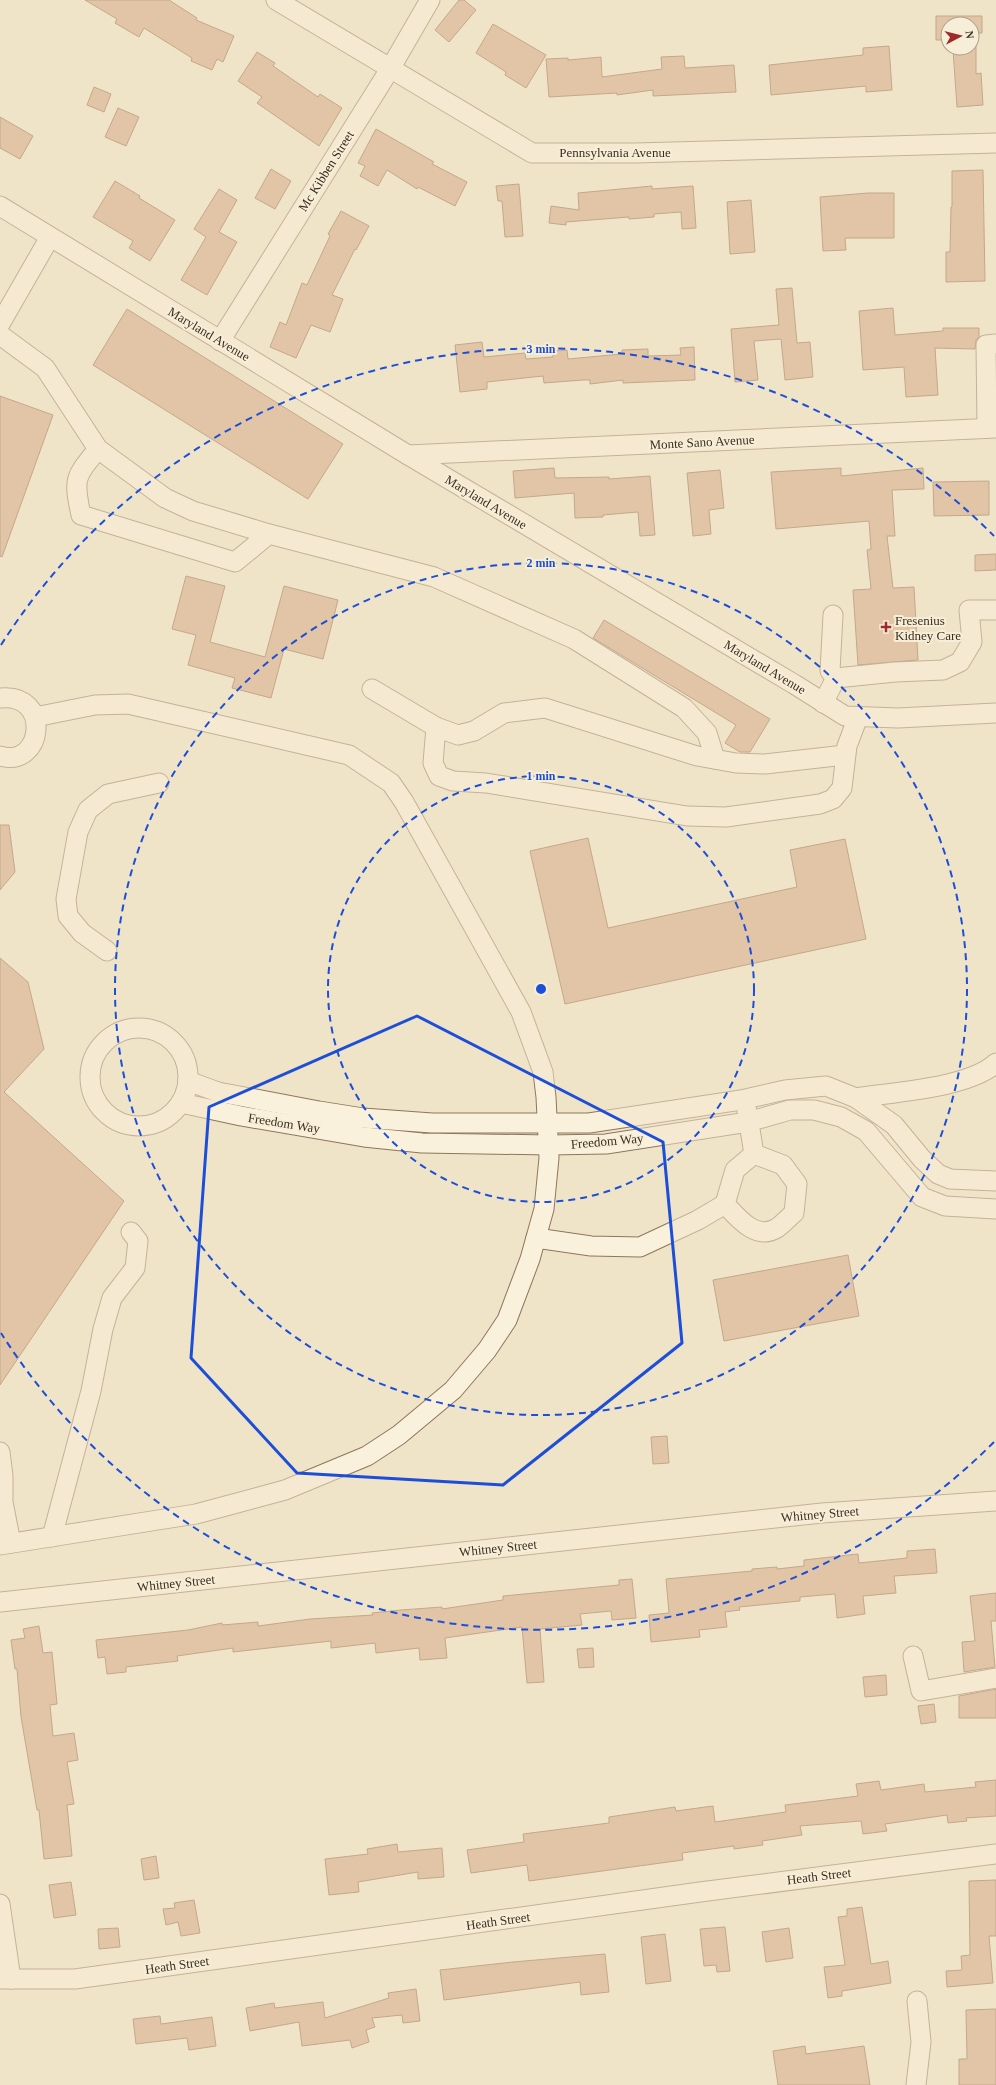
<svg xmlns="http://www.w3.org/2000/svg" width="996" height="2085" viewBox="0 0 996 2085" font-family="'Times New Roman',serif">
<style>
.building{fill:#cf9f7d;stroke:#8d5f41}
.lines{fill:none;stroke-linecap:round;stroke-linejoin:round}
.minor-casing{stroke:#8d765c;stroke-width:21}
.minor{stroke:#faf1dc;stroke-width:19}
.marked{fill:none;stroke:#1d4ed8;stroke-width:3;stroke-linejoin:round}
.ring{fill:none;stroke:#1d4ed8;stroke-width:2;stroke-dasharray:7 5}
.poi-dot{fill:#9e2a2b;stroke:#f7eed8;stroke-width:1.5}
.labels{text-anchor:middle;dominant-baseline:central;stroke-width:4;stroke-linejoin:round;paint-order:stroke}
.street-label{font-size:13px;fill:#3d2e20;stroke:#f7eed8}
.poi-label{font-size:13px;fill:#3d2e20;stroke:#f7eed8;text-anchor:start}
.centre{fill:#1d4ed8;stroke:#f7eed8;stroke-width:2}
.ring-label{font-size:12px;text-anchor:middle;font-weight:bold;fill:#1d4ed8;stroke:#f7eed8;stroke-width:4;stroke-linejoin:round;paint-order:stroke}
</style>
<rect width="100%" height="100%" fill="#f0e4c8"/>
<g class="building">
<path d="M85,0H169L197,18L196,20L234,36L223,62L217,59L212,70L191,61L192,58L144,28L139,37L115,23L117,19Z"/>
<path d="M459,0H464L476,10L449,42L435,30Z"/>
<path d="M936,16H982V33H976V74L981,73L983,105L957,107L953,50H950V48H972V24H948V40H936Z"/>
<path d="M493,24L546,55L526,88L505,75L506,72L476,53Z"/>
<path d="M889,46L892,90L866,92V86L771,95L769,65L863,55V48Z"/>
<path d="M257,52L275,63L273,66L318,97L320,94L342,108L319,146L257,103L262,97L238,81Z"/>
<path d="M684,56L685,68L734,65L736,92L653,96V90L617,95V93L549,97L546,59L568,58V60L601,57L602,77L662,69L661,57Z"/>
<path d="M94,87L111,94L104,112L87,105Z"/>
<path d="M118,108L139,117L126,146L105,137Z"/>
<path d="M0,117L33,136L20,159L0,148Z"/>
<path d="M376,129L434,162L432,164L467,182L455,206L418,187L417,189L387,170L378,186L360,176L365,166L358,163Z"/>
<path d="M271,169L291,181L275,209L255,198Z"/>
<path d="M983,170L985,281L946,282V252H950L951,207H952V171Z"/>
<path d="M115,181L140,196L139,198L175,220L150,261L129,248L133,241L93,217Z"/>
<path d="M519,184L523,236L505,237L502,201H498L496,186Z"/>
<path d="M652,186V189L693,186L696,228L682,229L681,212L654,214V217L629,219V217L566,222V225L549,223L551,206L579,210L578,193Z"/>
<path d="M219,189L237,200L219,232L237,242L207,295L181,280L206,237L194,229Z"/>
<path d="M868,193H894V238H845L846,250L823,251L820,197Z"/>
<path d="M751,200L755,252L730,254L727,202Z"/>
<path d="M341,211L369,226L356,250L355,249L332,295L343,299L330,332L311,325L296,358L270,347L280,322L286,325L302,283L307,285L330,236L328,234Z"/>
<path d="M792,288L797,343L810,342L813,377L785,380L781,339L754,341L758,380L735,382L731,329L779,325L776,289Z"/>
<path d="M893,308L895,335L943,331V328H979V337L976,340L975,349L935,348L938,395L906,397L904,367L863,370L859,311Z"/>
<path d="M127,309L343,444L308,499L93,365Z"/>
<path d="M482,342L484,357L525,353L526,359L553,357V351L567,350L568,359L622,354V350L648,349V356L681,355L680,348L694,347L695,380L623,383V380L590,384V380H583L544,383L543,376L487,382V389L460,392L455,345Z"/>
<path d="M0,396L53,415L2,557L0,556Z"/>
<path d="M554,468L555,478L609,477V479L650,476L655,535L640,536L638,512L603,515V517L575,518L574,493L515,498L513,471Z"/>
<path d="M841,468V476L923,468L924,489L892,490L895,536H887L893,588L914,587L918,660L858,665L853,590L871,589L867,550L871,549L869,521L776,529L771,472Z"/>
<path d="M720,470L724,508L709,510L711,534L693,536L687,473Z"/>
<path d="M989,481V515L934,516L933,482Z"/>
<path d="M996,554V570L975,571V555Z"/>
<path d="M186,576L225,586L210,642L265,657L284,586L338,600L323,659L284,649L271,698L232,688L235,678L188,665L196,635L172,629Z"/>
<path d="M604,620L770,719L750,752H740L725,743L736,725L593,638Z"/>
<path d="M0,825H9L15,872L0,890Z"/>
<path d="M588,838L608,928L797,887L790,850L845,839L866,939L565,1004L530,851Z"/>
<path d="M0,958L28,982L44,1049L4,1092L124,1201L0,1385Z"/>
<path d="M848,1255L859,1316L724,1341L713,1280Z"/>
<path d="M667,1436L669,1463L653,1464L651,1437Z"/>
<path d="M935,1549L937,1573L894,1576L896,1593L863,1596L865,1614L837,1618L835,1594L800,1597V1601L739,1607L740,1610L725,1612L727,1627L699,1630L700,1637L651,1642L649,1615L669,1613L666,1579L752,1571V1569L777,1567V1569L804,1566V1560L858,1554L859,1563L907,1558V1551Z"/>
<path d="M632,1579L636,1618L612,1620L611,1611L580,1614L582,1625L540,1629L544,1682L527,1683L522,1627L445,1638L447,1658L420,1660L419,1648L376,1653L375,1643L331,1648V1641L233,1652V1648L177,1656L178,1661L126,1667V1672L107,1674L105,1657L98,1658L96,1640L188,1630L222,1623V1625L258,1622V1626L310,1619L373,1615L372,1613L401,1610L442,1607V1609L503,1600V1596L619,1585V1580Z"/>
<path d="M996,1593V1621H991L995,1667L964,1672L962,1642L975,1641L970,1596Z"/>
<path d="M39,1626L43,1653L52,1652L57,1704L50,1705L53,1736L74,1733L78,1760L67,1762L74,1804L67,1805L72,1856L44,1859L39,1810H37L21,1717L17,1669H15L11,1640L25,1638L23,1629Z"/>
<path d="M593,1648L594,1667L579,1668L577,1649Z"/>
<path d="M886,1675L887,1695L865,1697L863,1677Z"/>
<path d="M996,1689V1718H959V1696Z"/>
<path d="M934,1704L936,1722L921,1724L918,1706Z"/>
<path d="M996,1780V1816L966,1818L967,1821L948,1823L947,1815L885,1824L887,1831L863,1834L861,1821L800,1826L802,1835L762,1841L763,1845L734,1849V1846L682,1853L683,1860L529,1881L527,1865L471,1873L467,1850L524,1842L523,1834L609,1823V1817L675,1807L676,1811L713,1806L715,1822L786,1812L785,1805L858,1796L856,1784L879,1781L881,1790L924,1784L925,1792L976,1787L975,1782Z"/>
<path d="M397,1844L398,1852L442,1848L444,1877L418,1879V1872L358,1882L359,1892L329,1895L325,1859L368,1854L367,1849Z"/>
<path d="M156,1856L159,1878L144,1880L141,1859Z"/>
<path d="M996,1880V1936H989L993,1983L947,1987L946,1971L962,1970L961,1956L970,1955L969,1881Z"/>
<path d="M71,1882L76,1915L54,1918L49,1885Z"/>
<path d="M194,1900L200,1933L181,1936L178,1922L166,1925L163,1909L175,1908L174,1903Z"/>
<path d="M862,1907L871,1964L888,1961L891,1983L842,1991V1996L828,1998L824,1967L845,1965L838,1917L847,1916V1909Z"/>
<path d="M725,1927L730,1971L717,1972L716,1965L704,1966L700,1929Z"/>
<path d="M118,1928L120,1947L99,1949L98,1929Z"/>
<path d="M789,1928L793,1958L766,1962L762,1932Z"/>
<path d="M665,1934L671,1981L646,1984L641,1937Z"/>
<path d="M605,1954L609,1992L581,1995L580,1982L444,2000L440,1970L513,1962Z"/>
<path d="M416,1989L420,2021L403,2023L402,2015L372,2018L375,2027L366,2030L369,2042L352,2048L350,2040L302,2046L299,2022L250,2031L246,2008L274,2003L275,2008L323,2002L325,2018L389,1998L388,1993Z"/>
<path d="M996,2009V2085H959V2059H967L966,2010Z"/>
<path d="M160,2016L161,2024L212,2017L216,2046L189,2050L187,2038L136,2044L133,2019Z"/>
<path d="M805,2046L806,2054L864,2046L870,2085H778L773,2051Z"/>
</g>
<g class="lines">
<g class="minor-casing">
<g id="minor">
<path d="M276,0L532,153H635L996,143"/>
<path d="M0,206L408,455L794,684L845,716L898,718L996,713"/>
<path d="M0,324L50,237"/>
<path d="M0,335L45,368L98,449L165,498L193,511L269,534L434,577L574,639L684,708L707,733L715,759"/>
<path d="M220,341L390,69L430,0"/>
<path d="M987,428L986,345L996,344"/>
<path d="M98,449C75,477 73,478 81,515L235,562L269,534"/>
<path d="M408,455L996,428"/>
<path d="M833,615L830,671L836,678"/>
<path d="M372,689L436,727L458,735L474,731L504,713L545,708L697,756L736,763L765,764L845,755"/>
<path d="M0,698C52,692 44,769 0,756"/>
<path d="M823,703L836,678L895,672L943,670L960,662L972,642L969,610H996"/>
<path d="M436,727L433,763L439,776L453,781L486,783L687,816L726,817L820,804L833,799L842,788L847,746L858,717"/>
<path d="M107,951L82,933L68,916L66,899L78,832L88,810L108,794L159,783"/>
<circle cx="139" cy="1077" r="49"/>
<path d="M188,1081L218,1092L319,1111L363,1118L432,1123H589L741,1100L785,1090L826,1086L856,1098L894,1125L922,1159L938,1174L950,1179L996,1181"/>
<path d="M856,1098C894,1092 969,1088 996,1063"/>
<path d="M181,1103L241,1116L364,1137L422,1143L549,1145L606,1144L748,1122L790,1110H814L841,1117L866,1131L922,1197L945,1206L996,1209"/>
<path d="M725,1204L735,1170L754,1154"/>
<path d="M536,1238L591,1246L640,1247L698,1220L725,1204C738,1218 756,1241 777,1228C783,1224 788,1218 794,1213L797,1184L783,1165L754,1154L747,1111"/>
<path d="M0,1452L3,1476V1502L11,1543"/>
<path d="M52,1537L91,1391L103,1329L112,1298L135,1268L138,1241L131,1232"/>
<path d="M0,1545L196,1514L285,1490L367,1456L399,1435L453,1390L487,1350L507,1320L530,1259L544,1209L549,1158L546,1097L543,1072L521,1012L404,802L391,783L349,755L128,704L95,705L35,717"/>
<path d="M0,1602L822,1513L996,1501"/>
<path d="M913,1656L921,1691L996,1678"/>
<path d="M0,1904L11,1979"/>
<path d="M0,1979H75L700,1892L996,1854"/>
<path d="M916,2085L921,2042L917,2001"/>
</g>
</g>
<use href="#minor" class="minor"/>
</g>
<path d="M0 0H996V2085H0ZM417,1016L663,1142L682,1343L503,1485L297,1473L191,1358L209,1107Z" fill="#f0e4c8" fill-opacity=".55" fill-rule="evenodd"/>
<path class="marked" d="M417,1016L663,1142L682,1343L503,1485L297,1473L191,1358L209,1107Z"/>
<g class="ring">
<circle cx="541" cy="989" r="213"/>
<circle cx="541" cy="989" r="426"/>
<path d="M994 1442A640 640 0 0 1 1 1333M1 645A640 640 0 0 1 994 536"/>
</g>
<path class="poi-dot" d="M884 621h4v4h4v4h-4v4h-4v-4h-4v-4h4z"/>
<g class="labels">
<g class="street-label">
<text x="615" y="152">Pennsylvania Avenue</text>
<text transform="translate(326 171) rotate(-58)">Mc Kibben Street</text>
<text transform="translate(209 334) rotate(31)">Maryland Avenue</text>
<text transform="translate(702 442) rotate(-3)">Monte Sano Avenue</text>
<text transform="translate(486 502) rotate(31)">Maryland Avenue</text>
<text transform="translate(765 667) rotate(31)">Maryland Avenue</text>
<text transform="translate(284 1123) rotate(9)">Freedom Way</text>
<text transform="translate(607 1141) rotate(-5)">Freedom Way</text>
<text transform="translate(820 1514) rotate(-5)">Whitney Street</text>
<text transform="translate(498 1548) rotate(-6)">Whitney Street</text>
<text transform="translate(176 1583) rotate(-6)">Whitney Street</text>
<text transform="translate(819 1876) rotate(-7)">Heath Street</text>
<text transform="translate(498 1921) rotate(-8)">Heath Street</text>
<text transform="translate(177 1965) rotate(-8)">Heath Street</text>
</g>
<g class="poi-label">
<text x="895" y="620">Fresenius<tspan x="895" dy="15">Kidney Care</tspan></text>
</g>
</g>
<circle cx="541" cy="989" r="6" class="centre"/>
<g class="ring-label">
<text x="541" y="353">3 min</text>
<text x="541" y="567">2 min</text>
<text x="541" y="780">1 min</text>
</g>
<g transform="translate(960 36) rotate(83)"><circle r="19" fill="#f7eed8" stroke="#ada18e"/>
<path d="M0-3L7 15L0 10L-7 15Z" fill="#9e2a2b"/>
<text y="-6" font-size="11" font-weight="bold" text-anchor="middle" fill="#3d2e20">N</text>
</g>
</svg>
